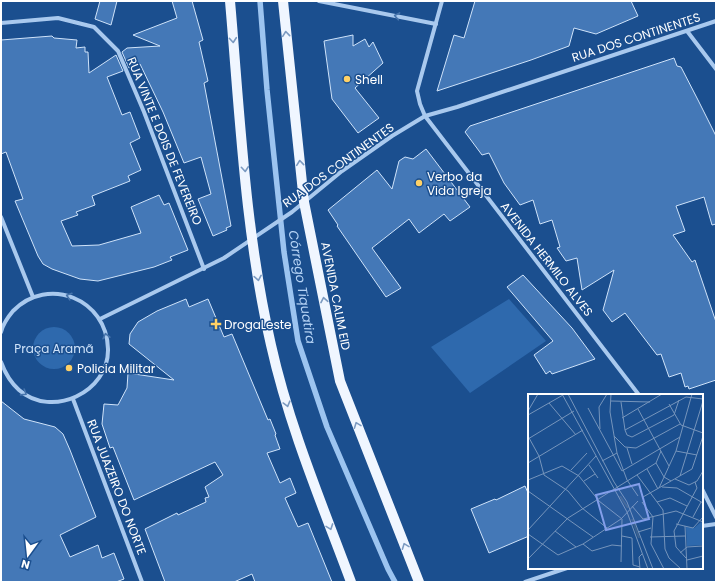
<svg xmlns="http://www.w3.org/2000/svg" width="717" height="583" viewBox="0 0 717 583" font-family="Poppins,sans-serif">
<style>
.green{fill:#2e69ad}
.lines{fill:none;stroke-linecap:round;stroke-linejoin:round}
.stream{stroke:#9cc4f0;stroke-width:5.5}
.building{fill:#4478b7;stroke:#cfe3fa}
.minor{stroke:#a9c9ee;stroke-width:4}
.primary{stroke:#f0f6ff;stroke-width:10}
.oneway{stroke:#4674ac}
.oneway2{stroke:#7b9ac1}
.poi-dot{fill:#ffd166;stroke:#1b4f8f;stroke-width:1.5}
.labels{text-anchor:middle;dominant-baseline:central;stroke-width:3;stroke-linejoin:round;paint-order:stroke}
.street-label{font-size:12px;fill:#fff;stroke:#1b4f8f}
.poi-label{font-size:12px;fill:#fff;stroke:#1b4f8f;text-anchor:start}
.park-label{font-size:12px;fill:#cfe3fa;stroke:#1b4f8f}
.water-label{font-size:13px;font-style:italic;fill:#b5d3f5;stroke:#1b4f8f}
.inset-river{fill:none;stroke:#3c6290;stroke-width:2}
.inset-road{fill:none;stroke:#7695bc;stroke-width:1}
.view{fill:#839eea;fill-opacity:0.15;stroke:#839eea;stroke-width:2}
.inset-edge{fill:none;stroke:#fff;stroke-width:2}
</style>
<rect width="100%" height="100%" fill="#1b4f8f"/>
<g class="green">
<path d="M509,299L546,341L470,393L431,347Z"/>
<circle cx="54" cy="348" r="21"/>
</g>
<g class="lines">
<path class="stream" d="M260,1L267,90L284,252L298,341L327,427L388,569L395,582"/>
</g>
<g class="building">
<path d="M100,1H117L111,25L95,19Z"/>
<path d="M172,1H192L203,40L199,42L208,81L204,83L231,226L226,228L227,230L213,236L198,199L211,194L201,157L184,163L163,112L140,64L129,68L122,52L127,48L160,46L133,35L177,18Z"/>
<path d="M475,1H631L638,16L596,34L574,28L569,46L531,60L437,91L454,35L464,38Z"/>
<path d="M353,35V46L365,39L369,47L373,42L383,63L355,88L379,118L358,133L332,99L324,41Z"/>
<path d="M52,36L54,38L77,40L76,48L85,47V52H88L89,73L116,55L123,71L107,77L122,115L130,112L140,138L130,143L141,170L128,176L130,181L92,196L95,205L76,212L78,215L61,221L72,246L99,245L141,233L131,207L159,195L164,205L169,203L188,250L170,257L172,260L154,267L98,281L80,279L52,269L43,264L38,256L15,201L23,199L6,152L1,154V40Z"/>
<path d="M674,58L677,66L681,67L698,100L716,136V224L712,225L704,197L676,206L685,231L673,235L692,262L695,260L716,322V380L689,389L688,386L685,387L681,373L669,377L661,354L657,355L625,313L612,322L603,310L614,270L582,290L577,258L566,261L557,248L560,247L552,220L540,224L533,200L520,205L504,183L489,153L482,155L465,132L470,126Z"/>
<path d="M426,149L470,207L450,221L444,214L419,233L409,219L372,248L401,288L386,297L337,226L338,225L328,210L377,170L392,189L399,161L405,157L413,159Z"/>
<path d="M523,275L572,328L595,359L552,374L550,371L546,374L534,355L553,341L507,287Z"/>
<path d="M186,299L189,307L208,299L224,337L232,334L268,420L270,419L276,434L275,435L280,449L267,453L280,483L290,478L296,493L285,498L298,527L308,523L332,582H255L252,574L234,582H165L145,529L177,513L178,515L206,502L205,498L209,497L205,487L223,475L215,462L134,500L113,447L110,448L102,424L104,404L118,405L127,388L128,373L174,380L129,344L130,334L138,322L157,311Z"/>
<path d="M1,401L24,419L55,427L63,434L70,450L96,517L60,535L70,557L98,545L102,558L114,553L124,579L116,582H1Z"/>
<path d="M525,486L529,495V536L489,553L471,509L495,499L496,500Z"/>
</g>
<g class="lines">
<g class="minor">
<path d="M319,1L436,24"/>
<path d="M442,1L417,91L420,104L425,116L639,395"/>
<path d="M1,23L58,18L94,27L118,51L144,112L204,269"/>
<path d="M687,31L716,69"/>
<path d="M1,217L33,297"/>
<path d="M100,319L224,258L292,212L342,171L392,136L425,116L457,107L716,21"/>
<path d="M1,332C3,324 8,317 13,311C48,275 107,299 108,349C109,392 52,419 19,390C10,382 5,373 1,362"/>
<path d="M73,399L142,582"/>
<path d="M702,489L716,517"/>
<path d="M702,526L716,524"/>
<path d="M525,582L567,568"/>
</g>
<g class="primary">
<path d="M230,1C240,116 245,232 271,345C289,426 322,504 351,582"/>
<path d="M283,1L304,202L340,381L419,582"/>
</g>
</g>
<defs><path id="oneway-chevron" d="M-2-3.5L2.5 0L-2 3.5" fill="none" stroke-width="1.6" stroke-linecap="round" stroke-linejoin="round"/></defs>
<g class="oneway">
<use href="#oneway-chevron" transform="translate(397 16) rotate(-169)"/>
<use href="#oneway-chevron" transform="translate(69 296) rotate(-163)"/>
<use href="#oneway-chevron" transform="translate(106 336) rotate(-103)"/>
<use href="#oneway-chevron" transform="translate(24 393) rotate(32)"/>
</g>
<g class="oneway2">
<use href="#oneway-chevron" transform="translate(286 34) rotate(-96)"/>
<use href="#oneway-chevron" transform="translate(233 40) rotate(85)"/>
<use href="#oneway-chevron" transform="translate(300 163) rotate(-96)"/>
<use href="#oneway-chevron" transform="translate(245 169) rotate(85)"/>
<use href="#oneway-chevron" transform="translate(258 278) rotate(80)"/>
<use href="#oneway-chevron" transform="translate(324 300) rotate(-101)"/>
<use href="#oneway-chevron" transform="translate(287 404) rotate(75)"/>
<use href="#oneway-chevron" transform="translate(357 425) rotate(-111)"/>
<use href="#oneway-chevron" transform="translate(330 527) rotate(70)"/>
<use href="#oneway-chevron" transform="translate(405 546) rotate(-111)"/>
</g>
<g class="poi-dot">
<circle cx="347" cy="79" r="4"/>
<circle cx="419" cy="183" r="4"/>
<path d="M214 318h4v4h4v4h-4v4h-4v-4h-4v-4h4z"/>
<circle cx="69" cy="368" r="4"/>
</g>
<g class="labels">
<g class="street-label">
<text transform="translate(636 37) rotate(-18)">RUA DOS CONTINENTES</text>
<text transform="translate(165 141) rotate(68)">RUA VINTE E DOIS DE FEVEREIRO</text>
<text transform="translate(338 165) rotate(-36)">RUA DOS CONTINENTES</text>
<text transform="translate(547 259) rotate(52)">AVENIDA HERMILO ALVES</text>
<text transform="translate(336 296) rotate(79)">AVENIDA CALIM EID</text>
<text transform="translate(117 487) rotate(69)">RUA JUAZEIRO DO NORTE</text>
</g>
<g class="poi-label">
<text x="355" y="79">Shell</text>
<text x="427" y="176">Verbo da<tspan x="427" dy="14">Vida Igreja</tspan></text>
<text x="224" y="324">DrogaLeste</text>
<text x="77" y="368">Policia Militar</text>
</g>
<g class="park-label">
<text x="54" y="348">Praça Aramã</text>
</g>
<g class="water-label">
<text transform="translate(302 287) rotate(81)">Córrego Tiquatira</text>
</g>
</g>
<g transform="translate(528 394)">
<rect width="175" height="175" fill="#1b4f8f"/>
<path d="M173,128L175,129V151L159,152L158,133L166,134Z" fill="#2e69ad"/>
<path class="inset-river" d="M92,102L100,114M104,125L111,144"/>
<path class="inset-road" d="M34,0L99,118L120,175M40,0L86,88L99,108L125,175M83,0L82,18L89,59L99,86L110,102M83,7L122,8M93,8L97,36L99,41L104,43L146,21L151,6M21,9L48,41M141,10L153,31L175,39M60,14L94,77L152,43M110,15L141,72M0,17L10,0M0,21L35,1M94,24L134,0M72,35L71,13L79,0M97,36L158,3L175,5M0,42L11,62L16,81L40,97L54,114L79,134M86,42L97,53L108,54L152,30M0,45L46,17M99,54L104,70M148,57L169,61M74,67L89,59M0,69L55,36M128,69L136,83L143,87M61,71L70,84M119,75L130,95M43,76L59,59M109,81L135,116L137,155L141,164L153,175M152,82L175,7M147,85L161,91L169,87L175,77M0,86L34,72L51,82L71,107L94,125L93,168M56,87L67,80M134,93L149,94L175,109M131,94L148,57L164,0M0,97L65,143M115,103L164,75L175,42M114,108L125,123L123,150L136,175M129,108L142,104L159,112M104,112L115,125L148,117L175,128M165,123L173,108M148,130L165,134L175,123M157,132L159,175M0,136L68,62M27,137L48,153M110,138L123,134M0,140L30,161M94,142L104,144L105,171L112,173M122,143L157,142M55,150L64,157L84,151L94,152M152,159L159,153L175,152M30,161L55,150L93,125L110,107M158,164L148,153L146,137L169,94L167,88M0,165L40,124L128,69L133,57M159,166L175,162M112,175L111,163L114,160"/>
<path class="view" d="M111,90L121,125L78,136L68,101Z"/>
<rect width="175" height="175" class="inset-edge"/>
</g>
<rect width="717" height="583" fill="none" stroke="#ffffff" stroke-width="4"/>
<g transform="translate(28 555) rotate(195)" stroke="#1b4f8f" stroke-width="3" paint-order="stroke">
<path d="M0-3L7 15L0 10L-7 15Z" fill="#ffffff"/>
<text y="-6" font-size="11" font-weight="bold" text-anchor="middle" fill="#ffffff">N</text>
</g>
</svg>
